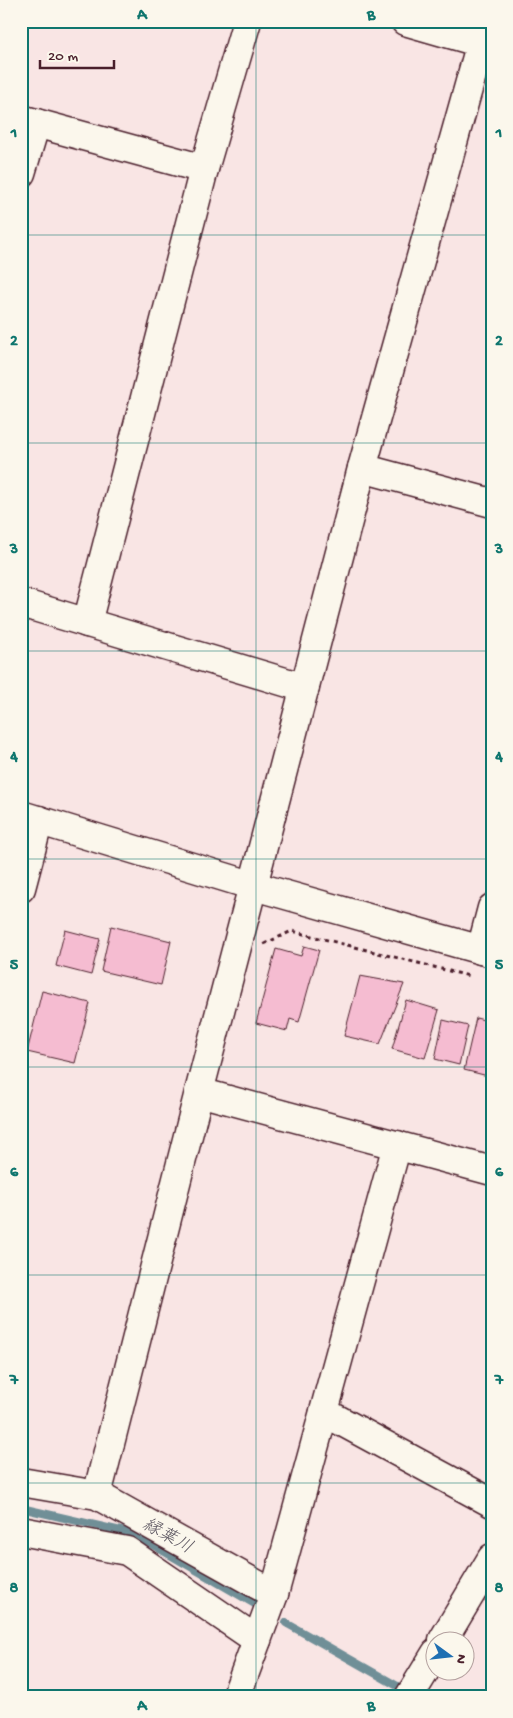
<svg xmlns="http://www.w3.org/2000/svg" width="513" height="1718" viewBox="0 0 513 1718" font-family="'Gochi Hand','Klee One',sans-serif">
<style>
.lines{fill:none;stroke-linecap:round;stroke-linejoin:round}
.stream{stroke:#708f97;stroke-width:8}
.building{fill:#f5bcd1;stroke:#4a1f2b}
.street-casing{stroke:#4a1f2b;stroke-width:31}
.secondary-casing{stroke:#4a1f2b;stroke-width:31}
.path{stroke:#4a1f2b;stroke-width:3;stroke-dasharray:4 4;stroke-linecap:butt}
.street{stroke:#fbf7ec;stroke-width:28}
.secondary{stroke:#fbf7ec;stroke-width:28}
.grid{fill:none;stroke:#0f766e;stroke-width:1;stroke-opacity:0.55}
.labels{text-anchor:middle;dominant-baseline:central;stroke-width:4;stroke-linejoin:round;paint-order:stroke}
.water-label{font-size:18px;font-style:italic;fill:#5d5761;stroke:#fbf7ec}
.neatline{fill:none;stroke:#0f766e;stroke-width:2}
.grid-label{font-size:16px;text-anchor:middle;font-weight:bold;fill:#0f766e}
</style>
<rect width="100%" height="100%" fill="#f9e5e4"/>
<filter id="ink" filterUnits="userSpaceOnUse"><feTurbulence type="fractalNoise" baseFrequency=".02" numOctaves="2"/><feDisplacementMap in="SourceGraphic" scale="10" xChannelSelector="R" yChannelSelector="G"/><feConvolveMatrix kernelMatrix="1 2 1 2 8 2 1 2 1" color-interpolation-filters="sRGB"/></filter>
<g filter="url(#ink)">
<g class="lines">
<g class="stream">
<path d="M21,1508L134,1534L260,1607"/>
<path d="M286,1623L401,1688"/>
</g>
</g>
<g class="building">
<path d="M111,926L171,941L161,985L101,971Z"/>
<path d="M65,930L100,939L91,975L56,966Z"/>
<path d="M304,946L319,950L299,1022L290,1019L287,1031L256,1023L276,949L301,956Z"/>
<path d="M360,976L404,984L380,1044L344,1036Z"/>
<path d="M42,991L90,1003L75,1063L27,1052Z"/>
<path d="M406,1000L439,1010L425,1058L392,1049Z"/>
<path d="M476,1018L492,1022V1077L464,1070Z"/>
<path d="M443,1020L468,1026L459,1065L435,1059Z"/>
</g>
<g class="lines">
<g class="street-casing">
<g id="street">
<path d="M405,21L492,46"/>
<path d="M21,119L204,169"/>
<path d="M21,173L36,123"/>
<path d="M362,468L492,503"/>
<path d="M21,603L305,688"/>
<path d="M87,623L204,169L247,21"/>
<path d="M21,888L39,820"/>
<path d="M481,950L492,908"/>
<path d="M199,1092L492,1171"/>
<path d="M324,1412L492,1503"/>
<path d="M21,1482L97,1495L274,1594"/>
<path d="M21,1531L127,1551L257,1640"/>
<path d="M443,1640L492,1558"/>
<path d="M236,1697L274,1594L397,1145"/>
<path d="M409,1697L436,1653"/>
</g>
</g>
<g class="secondary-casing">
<g id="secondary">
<path d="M21,815L254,886L492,953"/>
<path d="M97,1495L199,1092L362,468L487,21"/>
</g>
</g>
<path class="path" d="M264,944L292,931L469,976"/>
<use href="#street" class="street"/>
<use href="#secondary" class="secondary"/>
</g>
</g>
<path class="grid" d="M256,21V1697M21,235H492M21,443H492M21,651H492M21,859H492M21,1067H492M21,1275H492M21,1483H492"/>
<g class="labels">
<g class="water-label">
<text transform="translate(167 1537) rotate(29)">縁葉川</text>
</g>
</g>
<rect width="513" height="1718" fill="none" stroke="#fbf7ec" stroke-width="55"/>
<g transform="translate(450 1656) rotate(105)"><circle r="24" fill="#fbf7ec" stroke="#b4a19f"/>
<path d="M0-4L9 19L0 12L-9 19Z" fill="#1f6fb2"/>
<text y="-8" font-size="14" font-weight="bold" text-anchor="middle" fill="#4a1f2b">N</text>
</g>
<path d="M40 60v8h74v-8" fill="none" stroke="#4a1f2b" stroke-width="2.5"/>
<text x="48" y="60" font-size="15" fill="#4a1f2b" stroke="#fbf7ec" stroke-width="4" paint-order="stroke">20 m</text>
<rect x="28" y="28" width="458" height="1662" class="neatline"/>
<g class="grid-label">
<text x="142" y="19">A</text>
<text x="371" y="19">B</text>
<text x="14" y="137">1</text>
<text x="499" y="137">1</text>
<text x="14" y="345">2</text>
<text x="499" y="345">2</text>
<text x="14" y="553">3</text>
<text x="499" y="553">3</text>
<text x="14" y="761">4</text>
<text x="499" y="761">4</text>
<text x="14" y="969">5</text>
<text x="499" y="969">5</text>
<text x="14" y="1176">6</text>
<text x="499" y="1176">6</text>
<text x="14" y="1384">7</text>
<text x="499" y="1384">7</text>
<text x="14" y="1592">8</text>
<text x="499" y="1592">8</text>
<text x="142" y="1710">A</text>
<text x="371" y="1710">B</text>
</g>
</svg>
